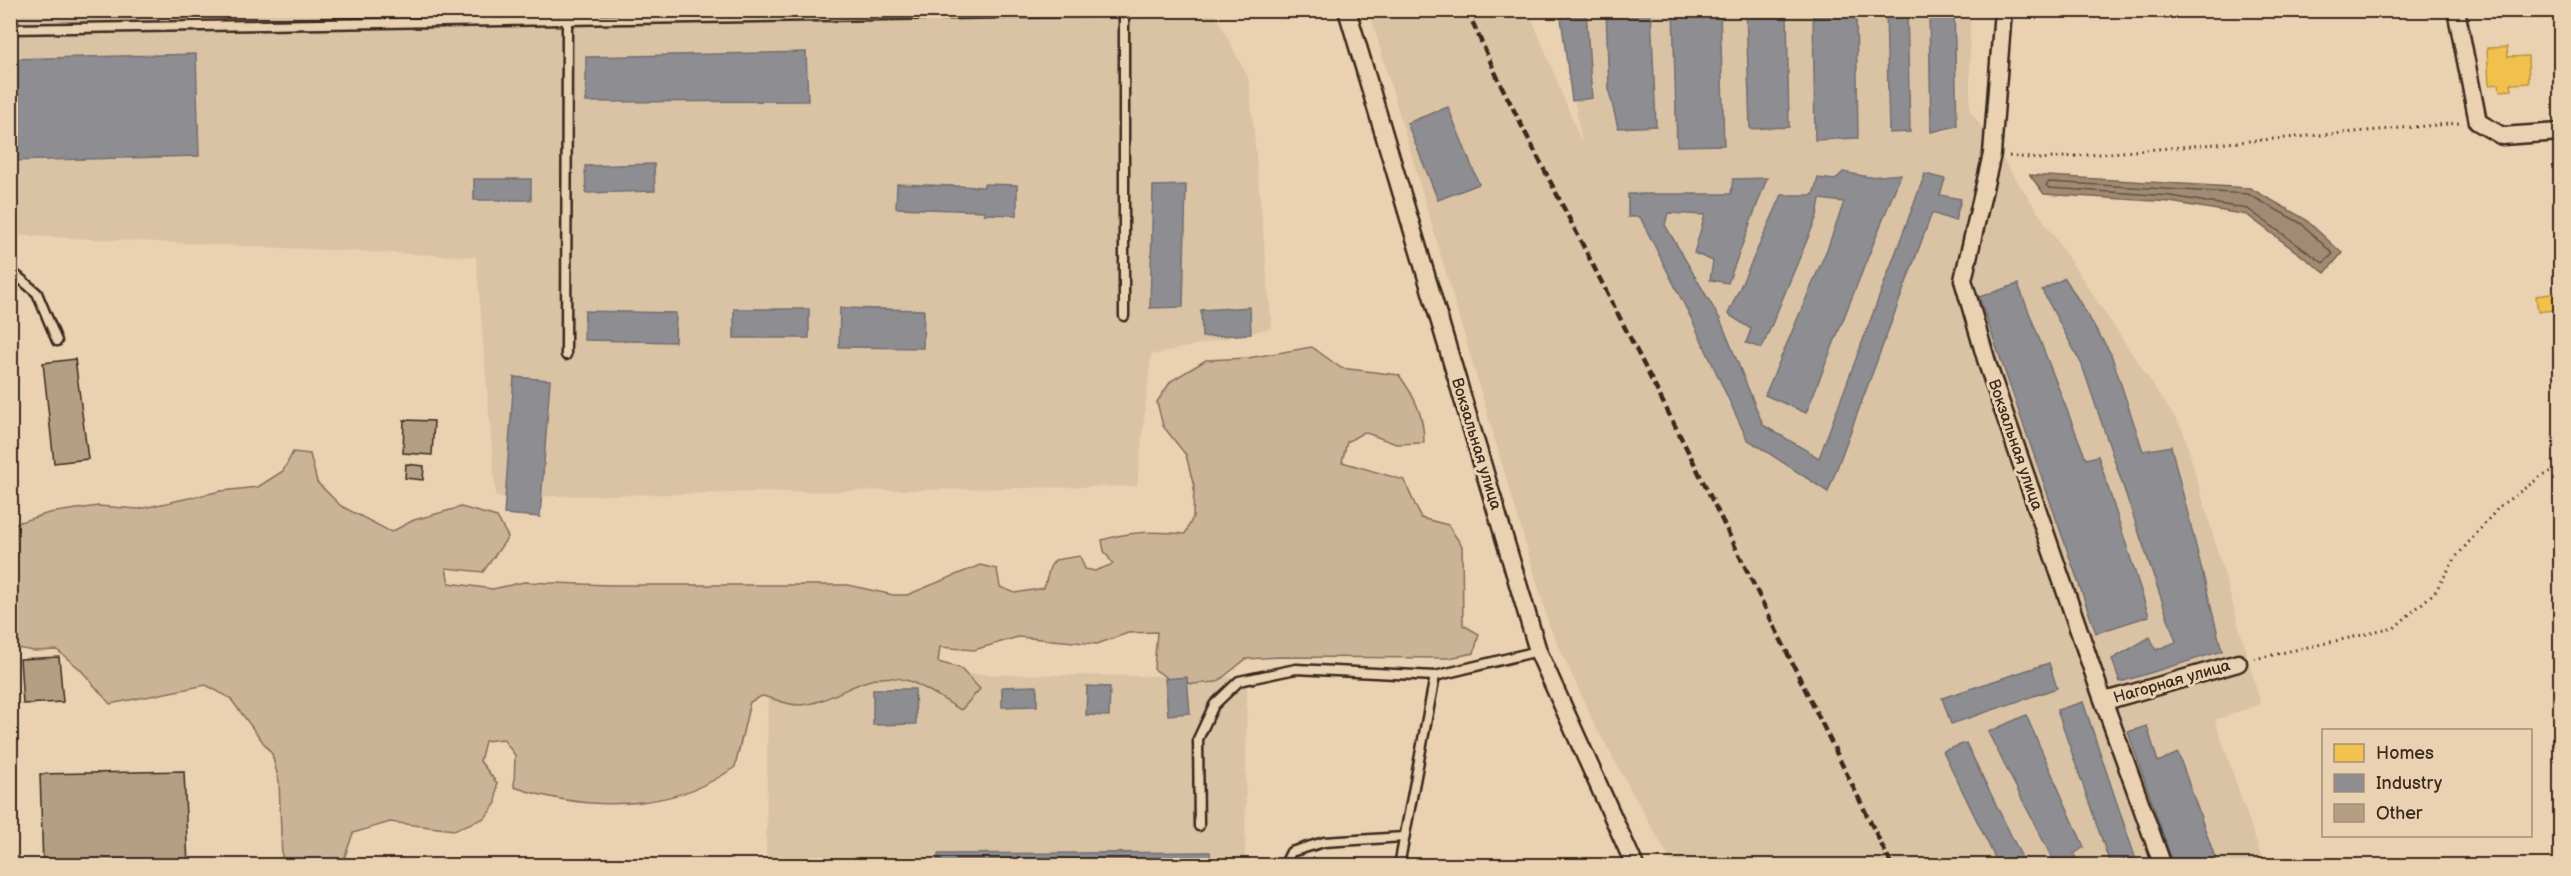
<svg xmlns="http://www.w3.org/2000/svg" width="2571" height="876" viewBox="0 0 2571 876" font-family="'Balsamiq Sans',sans-serif">
<style>
.built{fill:#dac2a4}
.green{fill:#cbb397;stroke:#836e5a;stroke-width:1.5}
.water{fill:#a18b74;stroke:#786452;stroke-width:1.5}
.homes{fill:#f2c14e;stroke:#bb9440;stroke-width:1.5}
.industry{fill:#8d8d92;stroke:#746f6f;stroke-width:1.5}
.lines{fill:none;stroke-linecap:round;stroke-linejoin:round}
.shore{stroke:#645140;stroke-width:1.5}
.building{fill:#b49e84;stroke:#3b2a1e;stroke-width:1.5}
.service-casing{stroke:#3b2a1e;stroke-width:13}
.minor-casing{stroke:#3b2a1e;stroke-width:21}
.path{stroke:#3b2a1e;stroke-width:3;stroke-dasharray:1.5 4.5;stroke-linecap:butt}
.service{stroke:#ead1b2;stroke-width:8}
.minor{stroke:#ead1b2;stroke-width:16}
.rail{stroke:#3b2a1e;stroke-width:4.5;stroke-dasharray:9 4.5;stroke-linecap:butt}
.labels{text-anchor:middle;dominant-baseline:central;stroke-width:6;stroke-linejoin:round;paint-order:stroke}
.street-label{font-size:16px;fill:#3b2a1e;stroke:#ead1b2}
</style>
<rect width="100%" height="100%" fill="#ead1b2"/>
<filter id="ink" filterUnits="userSpaceOnUse"><feTurbulence type="fractalNoise" baseFrequency=".0167" numOctaves="2"/><feDisplacementMap in="SourceGraphic" scale="12" xChannelSelector="R" yChannelSelector="G"/><feConvolveMatrix kernelMatrix="1 2 1 2 8 2 1 2 1" color-interpolation-filters="sRGB"/></filter>
<g filter="url(#ink)">
<g class="built">
<path d="M11,11H1214L1249,80L1272,328L1151,355L1137,486L496,497L476,257L11,235Z"/>
<path d="M1369,11H1529L1582,144L1559,11H1970V110L2183,430L2261,704L2215,720L2264,865H1673L1595,726L1550,627Z"/>
<path d="M768,672L1247,677L1245,865L766,866Z"/>
</g>
<path class="green" d="M1312,347L1341,368L1399,375C1415,397 1424,415 1424,443L1396,444L1364,432L1347,442L1342,462L1404,480L1421,518L1448,525L1462,546L1463,625L1479,634L1474,653L1449,658L1280,657L1246,659L1217,682L1193,684L1169,679L1154,669L1157,632L1128,633L1097,644L1018,637L974,650L940,647L938,662L960,668L980,689L961,710C945,701 926,687 909,681C864,666 838,704 798,705C787,705 773,698 762,696L750,702L735,767C671,813 585,811 514,787L515,755L503,739L485,741L480,761L497,783L496,803L485,818L454,830L390,822L353,833L342,865H287L282,858L279,781L272,754L230,698L206,685L110,704L80,669L57,650L34,651L11,647L10,525L49,513L98,506L139,509L221,491L258,487L283,471L293,452L310,454L317,482L341,506L391,532L414,520L461,507L497,517L508,537L483,572L446,568L449,583L493,589L524,582L611,585H848L893,595H907L980,565L997,569L1000,587L1015,593L1044,588L1050,567L1055,560L1080,556L1085,569L1095,571L1113,564L1104,551L1102,540C1131,531 1155,531 1185,534L1193,517L1194,486L1186,455L1163,426L1157,402L1171,381L1206,360L1248,358Z"/>
<path class="water" d="M2030,175L2250,188L2305,219L2342,253L2325,273L2247,215L2170,202L2044,194Z"/>
<g class="homes">
<path d="M2507,47L2508,57L2528,56L2529,83L2511,84L2512,90L2500,91L2499,84L2489,85L2487,48Z"/>
<path d="M2558,293L2560,309L2538,312L2536,296Z"/>
</g>
<g class="industry">
<path d="M1560,10H1586L1592,98L1572,101Z"/>
<path d="M1606,10H1651L1656,126L1618,128L1609,91Z"/>
<path d="M1673,10H1720L1724,145L1677,146Z"/>
<path d="M1746,10H1787L1789,127L1750,129Z"/>
<path d="M1813,10H1856L1858,138L1815,140Z"/>
<path d="M1886,10H1907L1910,132L1889,133Z"/>
<path d="M1929,10H1954L1957,126L1931,132Z"/>
<path d="M806,52L808,101L586,102V57Z"/>
<path d="M196,54L199,156L10,161V59Z"/>
<path d="M1448,107L1479,184L1438,200L1407,123Z"/>
<path d="M654,164L655,191L586,193L585,166Z"/>
<path d="M1843,172L1869,177L1901,174L1806,413L1765,395L1828,247L1844,202L1820,199L1817,216L1762,348L1746,343L1751,329L1728,314L1782,195H1813L1818,178L1835,180Z"/>
<path d="M1925,174L1945,179L1940,195L1961,199L1955,221L1932,213L1828,492L1747,439L1693,322L1640,217H1628V194H1731L1733,179L1767,178L1728,283L1710,280L1713,261L1694,253L1705,215L1668,213L1665,225L1720,319L1763,425L1819,458Z"/>
<rect x="474" y="179" width="57" height="21"/>
<path d="M897,184L984,187V184L1017,185V215L984,214V211L896,208Z"/>
<path d="M1186,185L1183,307L1150,308L1153,186Z"/>
<path d="M2065,278L2111,354L2143,451L2171,446L2222,651L2120,682L2112,659L2150,637L2156,650L2176,642L2082,365L2042,290Z"/>
<path d="M2018,284L2086,459L2098,456L2149,616L2096,633L1979,297Z"/>
<path d="M1250,307L1251,334L1202,337L1201,310Z"/>
<path d="M840,308L924,310L923,348L839,347Z"/>
<rect x="734" y="309" width="75" height="29"/>
<path d="M585,311L676,313L675,342L584,340Z"/>
<path d="M514,377L550,380L540,517L504,514Z"/>
<path d="M2049,663L2057,688L1951,724L1942,698Z"/>
<path d="M1187,677L1190,713L1168,715L1165,679Z"/>
<path d="M1037,686V706L1002,707V687Z"/>
<path d="M1087,686L1110,687L1109,716L1086,715Z"/>
<path d="M873,689H915L916,724L873,725Z"/>
<path d="M2083,702L2138,866H2111L2057,710Z"/>
<path d="M2026,715L2084,847L2074,854L2080,866H2056L1988,732Z"/>
<path d="M2147,726L2158,762L2178,753L2218,866H2174L2128,732Z"/>
<path d="M1966,743L2026,866H1999L1943,751Z"/>
<path d="M1210,852V866H938V854Z"/>
</g>
<g class="lines">
<path class="shore" d="M2049,182L2248,194L2302,224L2333,254L2323,263L2248,209L2171,196L2049,188L2046,185Z"/>
</g>
<g class="building">
<path d="M75,359L88,459L54,463L43,363Z"/>
<path d="M404,420L434,421L432,455L403,453Z"/>
<path d="M406,464L424,466L423,480L405,478Z"/>
<path d="M59,657L63,702L23,704L20,659Z"/>
<path d="M184,771L188,866H43L40,774Z"/>
</g>
<g class="lines">
<g class="service-casing">
<g id="service">
<path d="M1124,13V316"/>
<path d="M10,29L1190,10"/>
<path d="M10,270L37,293L57,341"/>
<path d="M566,355L567,22"/>
<path d="M1199,826L1198,739L1214,705L1239,681L1296,669L1435,676L1538,651"/>
<path d="M1284,866L1291,852L1324,842L1404,837"/>
<path d="M1399,866L1435,676"/>
</g>
</g>
<g class="minor-casing">
<g id="minor">
<path d="M1347,10L1538,651L1635,866"/>
<path d="M2003,10L1992,154L1963,280L1988,366L2097,683L2163,866"/>
<path d="M2456,10L2478,122L2502,136L2560,132"/>
<path d="M2105,701L2238,663"/>
</g>
</g>
<g class="path">
<path d="M2009,156L2041,159L2460,123"/>
<path d="M2254,659L2394,628L2435,592L2456,557L2500,506L2539,478L2560,467"/>
</g>
<use href="#service" class="service"/>
<use href="#minor" class="minor"/>
<path class="rail" d="M1467,10L1500,83L1693,461L1892,866"/>
</g>
</g>
<g class="labels">
<g class="street-label">
<text transform="translate(1476 444) rotate(73)">Вокзальная улица</text>
<text transform="translate(2015 445) rotate(71)">Вокзальная улица</text>
<text transform="translate(2172 682) rotate(-16)">Нагорная улица</text>
</g>
</g>
<rect width="2571" height="876" fill="none" stroke="#ead1b2" stroke-width="36"/>
<rect x="18" y="18" width="2535" height="840" fill="none" stroke="#3b2a1e" stroke-width="2" filter="url(#ink)"/>
<rect x="2322" y="729" width="210" height="108" fill="#ead1b2" stroke="#a48e77" stroke-width="1.5"/>
<rect x="2334" y="744" width="30" height="18" fill="#f2c14e" stroke="#a48e77" stroke-width="1.5"/>
<text x="2376" y="759" font-size="18" fill="#3b2a1e">Homes</text>
<rect x="2334" y="774" width="30" height="18" fill="#8d8d92" stroke="#a48e77" stroke-width="1.5"/>
<text x="2376" y="789" font-size="18" fill="#3b2a1e">Industry</text>
<rect x="2334" y="804" width="30" height="18" fill="#b49e84" stroke="#a48e77" stroke-width="1.5"/>
<text x="2376" y="819" font-size="18" fill="#3b2a1e">Other</text>
</svg>
